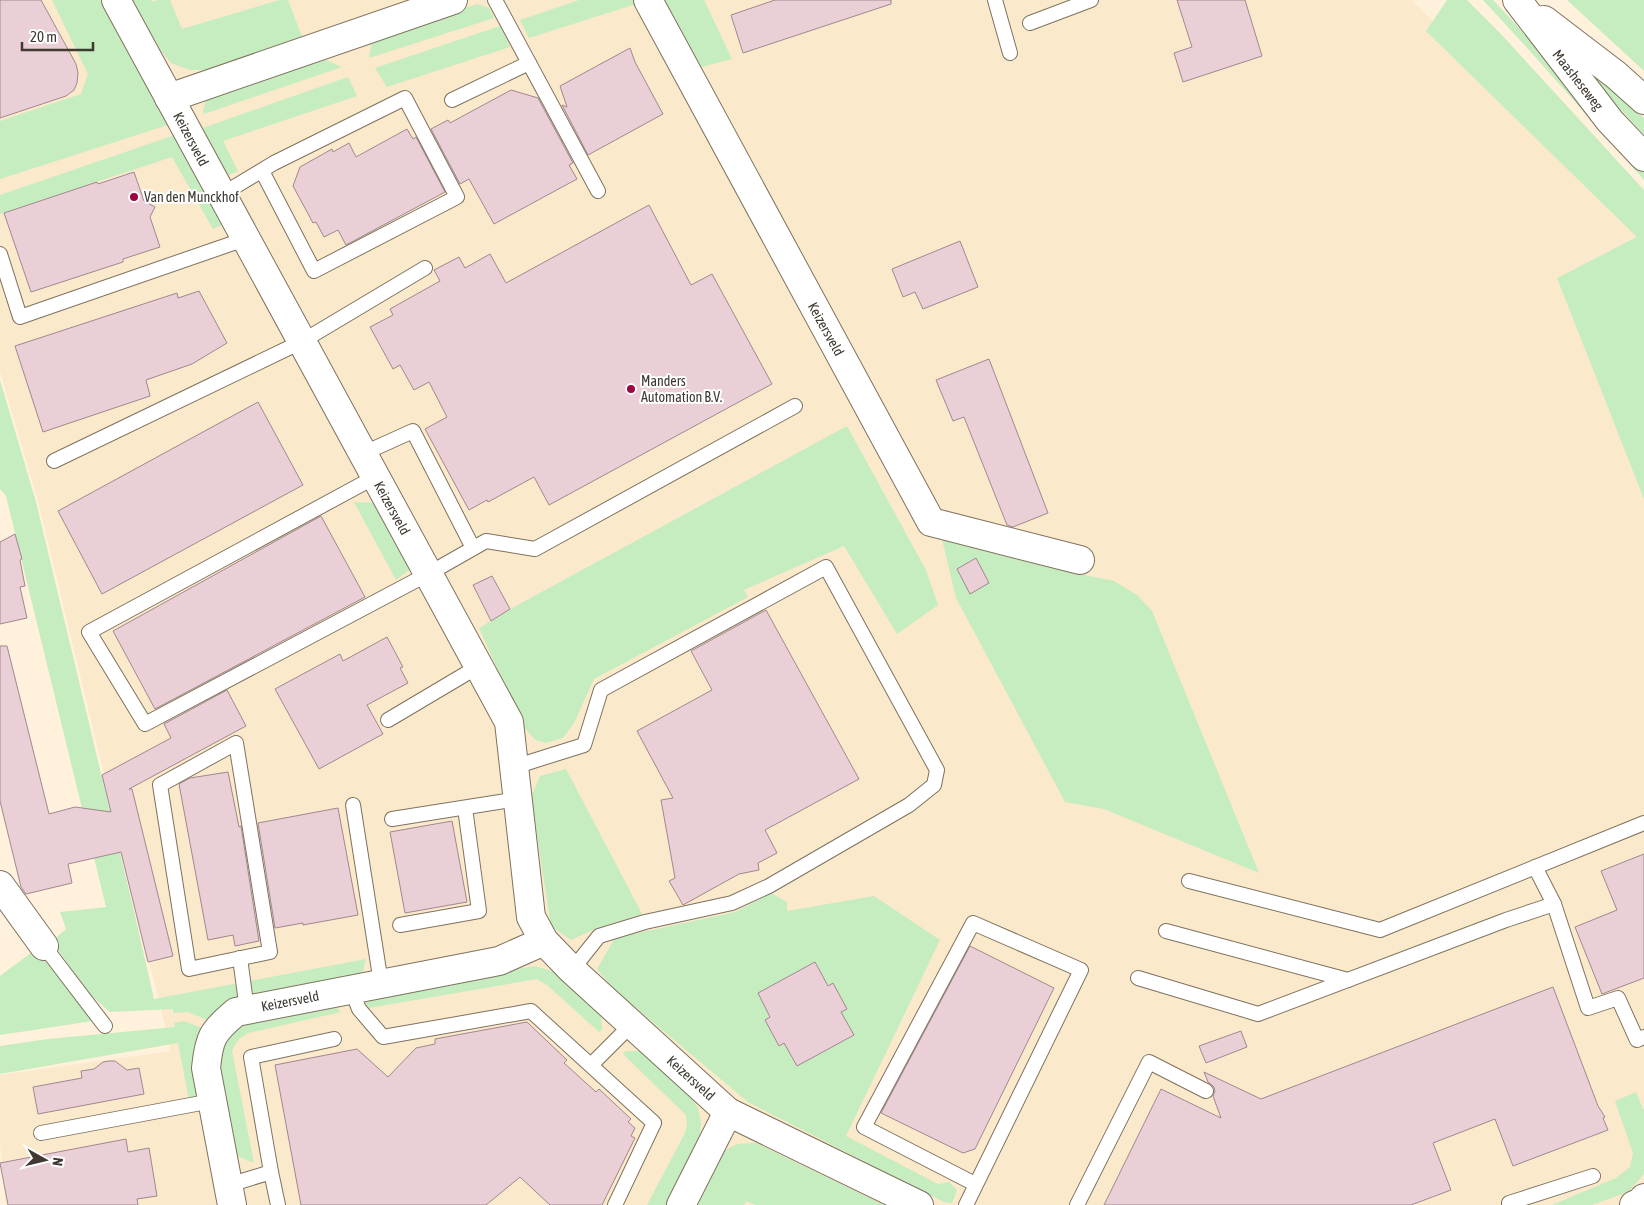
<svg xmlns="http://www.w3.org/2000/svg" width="1644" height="1205" viewBox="0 0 1644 1205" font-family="'Asap Condensed',sans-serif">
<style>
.built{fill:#fbe9cb}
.green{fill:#c5edbf}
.building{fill:#ebcfd7;stroke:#a1878f}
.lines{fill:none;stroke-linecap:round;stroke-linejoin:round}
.service-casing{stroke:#7e725e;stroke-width:16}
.minor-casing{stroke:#7e725e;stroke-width:30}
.secondary-casing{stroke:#7e725e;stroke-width:30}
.service{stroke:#fff;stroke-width:14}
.minor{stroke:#fff;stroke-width:28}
.secondary{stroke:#fff;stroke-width:28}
.poi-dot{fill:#a00343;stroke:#fff;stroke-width:2}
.labels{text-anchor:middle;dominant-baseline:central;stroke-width:4;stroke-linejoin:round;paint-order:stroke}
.street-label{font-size:14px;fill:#3f3931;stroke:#fff}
.poi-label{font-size:14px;fill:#3f3931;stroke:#fff;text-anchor:start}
</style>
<rect width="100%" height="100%" fill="#fff1db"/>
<path class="built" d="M0,0H1412L1644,237V1205H6L0,1143V1075L171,1051L38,501L0,372Z"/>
<g class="green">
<path d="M52,0H100L171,124L0,179V121L81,94L88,74Z"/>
<path d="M130,0H152L153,2L158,0H170L182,29L279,0H288L304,42L218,70H190L171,63L162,52Z"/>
<path d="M579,0H634L636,4L529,38L520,20Z"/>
<path d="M660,0H704L732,59L698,68Z"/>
<path d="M1447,0H1467L1500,33L1644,190V499L1557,278L1637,237L1426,31Z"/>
<path d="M1483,0H1493L1509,17L1644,168V180L1529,50Z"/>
<path d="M1567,0H1644V71Z"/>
<path d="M477,4L489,8L494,18L369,58L372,39Z"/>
<path d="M500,26L510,47L387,87L375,68Z"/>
<path d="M319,57L342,67L204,114L203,111L206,100L214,93Z"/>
<path d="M1592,73L1597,75L1644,118V135L1592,78L1590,76Z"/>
<path d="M348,77L357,96L223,141L238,171L227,176L203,128Z"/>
<path d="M175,135L224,224L213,229L172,157L0,214V195Z"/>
<path d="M0,380L36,502L133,907L154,999L366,959L362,975L210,1021L188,1012L173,1013V1009L110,1012L87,992L52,941L66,929L60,912L106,907L6,496L0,489Z"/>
<path d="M847,426L926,570L938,605L897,634L844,546L744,590L748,597L594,679L574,723L563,738L546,743L535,740L523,726L479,628L514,607Z"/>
<path d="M354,502L375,503L410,569L396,580Z"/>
<path d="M941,535L1079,574L1114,581L1137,595L1152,611L1259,873L1104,809L1065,802L956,598Z"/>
<path d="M566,769L642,914L595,929L571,940L551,926L531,797L540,776Z"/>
<path d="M771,893L787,902V911L874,896L940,940L846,1136L938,1184L949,1182L957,1190L952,1203L944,1202L748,1102L617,992L597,969L615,938L735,912Z"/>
<path d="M36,949L93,1021L0,1035V976Z"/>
<path d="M534,966L549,970L563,976L601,1012L602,1030L599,1032L547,985L537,979L363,1009L369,997Z"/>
<path d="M332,1003L341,1012L248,1033C239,1038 236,1042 232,1051L254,1163L235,1155L219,1070L223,1041L243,1021Z"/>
<path d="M184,1021L205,1029L203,1098L189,1100L178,1043L0,1074V1046L48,1039L175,1027L174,1023Z"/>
<path d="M626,1051H642L691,1097L698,1108L701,1122L700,1136L666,1205H647L685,1133L687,1125L686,1115L626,1057L623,1053Z"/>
<path d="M1636,1092L1643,1109H1644V1174L1628,1192L1592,1205H1552L1616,1178L1630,1167L1633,1153L1615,1101Z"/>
<path d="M756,1143L884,1205H756L746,1201L744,1205H698L724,1151L737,1144Z"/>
</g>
<g class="building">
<path d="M0,0H41L76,64L78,73L77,83L74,90L66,96L0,118Z"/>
<path d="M775,0H891V4L743,53L731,15Z"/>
<path d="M1177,0H1245L1262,56L1183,82L1174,53L1192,47Z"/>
<path d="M630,48L635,62L663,114L588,155L562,105L567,107L560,86Z"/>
<path d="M511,90L538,98L573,163L569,165L577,179L494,224L469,179L460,184L431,129L448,120L450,123Z"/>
<path d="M407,129L413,139L416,137L445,192L346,245L338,230L324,237L316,222L313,223L293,186L300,167L332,149L333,152L349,143L356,157Z"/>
<path d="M134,172L144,201L155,207L150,217L160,247L123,259V262L31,292L4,213L97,182L98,184Z"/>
<path d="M649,205L691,285L712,274L772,384L549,505L534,477L488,502L487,500L469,510L425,429L447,417L429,382L414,390L400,365L393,369L370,327L393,315L390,309L440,281L434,270L459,257L465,268L490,254L506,283Z"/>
<path d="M960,241L978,287L923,309L915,292L903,297L892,269Z"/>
<path d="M199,291L227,343L192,364L146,380L150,396L43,432L15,346L177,293L178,298Z"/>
<path d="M989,359L1048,513L1013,527L1007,525L964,417L953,421L936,380Z"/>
<path d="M258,402L303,485L102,594L58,511Z"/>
<path d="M321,516L365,597L155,709L113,631Z"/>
<path d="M15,534L22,559L20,560L25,586L20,587L27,618L0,624V542Z"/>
<path d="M976,558L989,583L970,594L957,569Z"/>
<path d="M492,576L510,609L491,621L473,585Z"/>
<path d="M766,610L859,779L765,830L777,853L758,863L759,870L739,874L683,905L669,881L675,878L661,800L673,798L637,731L712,690L691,651Z"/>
<path d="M387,637L403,667L400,668L408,683L367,705L383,734L319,769L275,689L340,654L343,661Z"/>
<path d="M0,646H7L49,814L75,807L111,812L102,775L171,738L164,724L227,690L246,726L129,789H132L173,956L148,962L121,852L68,864L72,883L26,894L21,887L0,801Z"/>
<path d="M228,772L239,827L241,826L259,941L235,946L233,935L208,940L179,784L190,778Z"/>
<path d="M338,808L358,915L303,925V923L275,928L258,823Z"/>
<path d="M452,821L467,902L405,913L390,832Z"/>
<path d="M1644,854V978L1602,994L1575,927L1617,910L1601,871Z"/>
<path d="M970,946L1054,988L975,1149L963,1153L881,1113Z"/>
<path d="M815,962L828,986L833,983L847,1009L841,1012L854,1035L797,1066L784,1043L779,1046L765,1020L770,1017L758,993Z"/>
<path d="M1553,987L1598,1106L1605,1117L1603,1118L1608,1130L1513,1166L1495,1119L1433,1143L1451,1190L1411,1205H1104L1161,1089L1221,1118L1213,1096L1215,1091L1214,1087L1208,1082L1204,1072L1261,1099Z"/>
<path d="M527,1022L567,1060L564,1063L596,1092L599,1089L631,1119L628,1122L635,1128L631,1136L635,1138L602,1205H550L520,1177L486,1205H301L275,1065L357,1049L388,1077L416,1048L435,1044V1039Z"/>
<path d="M1241,1031L1247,1047L1206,1063L1199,1046Z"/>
<path d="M109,1061H115L127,1070L139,1068L144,1094L38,1114L33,1087L82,1078L81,1071L94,1069L103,1062Z"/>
<path d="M126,1139L128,1152L149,1148L157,1196L137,1199L138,1205H8L0,1163Z"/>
</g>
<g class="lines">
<g class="service-casing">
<g id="service">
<path d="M495,0L598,191"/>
<path d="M995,0L1010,53"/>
<path d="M1030,23L1091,0"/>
<path d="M452,100L529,63"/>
<path d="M221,195L274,163L405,98L457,197L314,271L262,171"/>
<path d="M0,254L20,317L245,239"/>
<path d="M362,454L413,431L473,548"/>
<path d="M54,461L301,342L425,268"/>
<path d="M375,477L89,632L145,724L428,574L486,541L535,549L795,406"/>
<path d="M388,720L479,666"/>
<path d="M236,743L270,952L189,969L160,785Z"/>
<path d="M514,767L584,745L601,690L826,567L937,770L934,785L909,805L769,886L732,903L645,922L599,936L572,970"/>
<path d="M353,805L381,983"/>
<path d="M392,819L518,799"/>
<path d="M1535,867L1554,904L1588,1008L1618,998L1637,1040L1644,1037"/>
<path d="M1189,881L1380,930L1644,823"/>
<path d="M400,925L479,911L465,808"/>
<path d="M1166,931L1348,980"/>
<path d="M44,946L105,1026"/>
<path d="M240,958L247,1010"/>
<path d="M1138,978L1258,1014L1506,920L1554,904"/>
<path d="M351,989L359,1009L383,1037L531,1011L654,1123L615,1205"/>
<path d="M591,1065L632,1024"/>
<path d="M41,1133L212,1101"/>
<path d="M271,1172L278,1205"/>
<path d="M229,1185L271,1172L251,1057L334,1039"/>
<path d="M966,1205L1081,970L973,923L864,1127L975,1184"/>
<path d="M1077,1205L1149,1062L1206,1091"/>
<path d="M1510,1205L1509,1203L1593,1176"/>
</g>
</g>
<g class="minor-casing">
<g id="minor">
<path d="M116,0L509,722L531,917L544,941L572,970L728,1112L919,1205"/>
<path d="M648,0L931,522L1080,560"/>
<path d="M169,98L453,0"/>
<path d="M0,885L44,946"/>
<path d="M232,1205L206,1068C209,1038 212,1032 236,1012L499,961L544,941"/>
<path d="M681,1205L728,1112"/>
<path d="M1634,1205L1641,1202L1644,1198"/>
</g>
</g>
<g class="secondary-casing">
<g id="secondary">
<path d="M1517,0L1610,121L1644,157"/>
<path d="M1544,20L1616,75L1644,100"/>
</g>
</g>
<use href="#service" class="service"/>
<use href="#minor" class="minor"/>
<use href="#secondary" class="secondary"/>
</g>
<g class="poi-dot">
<circle cx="134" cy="197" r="5"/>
<circle cx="631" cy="389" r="5"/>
</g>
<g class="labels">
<g class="street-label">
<text transform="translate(1578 80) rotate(52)">Maasheseweg</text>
<text transform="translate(191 139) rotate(62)">Keizersveld</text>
<text transform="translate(826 329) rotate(61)">Keizersveld</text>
<text transform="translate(392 508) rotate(61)">Keizersveld</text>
<text transform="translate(290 1001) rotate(-11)">Keizersveld</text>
<text transform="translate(691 1078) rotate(42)">Keizersveld</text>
</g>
<g class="poi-label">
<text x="144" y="197">Van den Munckhof</text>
<text x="641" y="381">Manders<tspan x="641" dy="16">Automation B.V.</tspan></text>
</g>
</g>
<g transform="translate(45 1160) rotate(98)" stroke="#ffffff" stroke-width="4" paint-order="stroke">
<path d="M0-4L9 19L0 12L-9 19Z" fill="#3f3931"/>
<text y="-8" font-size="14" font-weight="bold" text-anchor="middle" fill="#3f3931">N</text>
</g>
<path d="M22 42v8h71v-8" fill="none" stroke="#3f3931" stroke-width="2.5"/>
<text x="30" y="42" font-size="15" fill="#3f3931" stroke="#ffffff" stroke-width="4" paint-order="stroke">20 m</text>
</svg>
